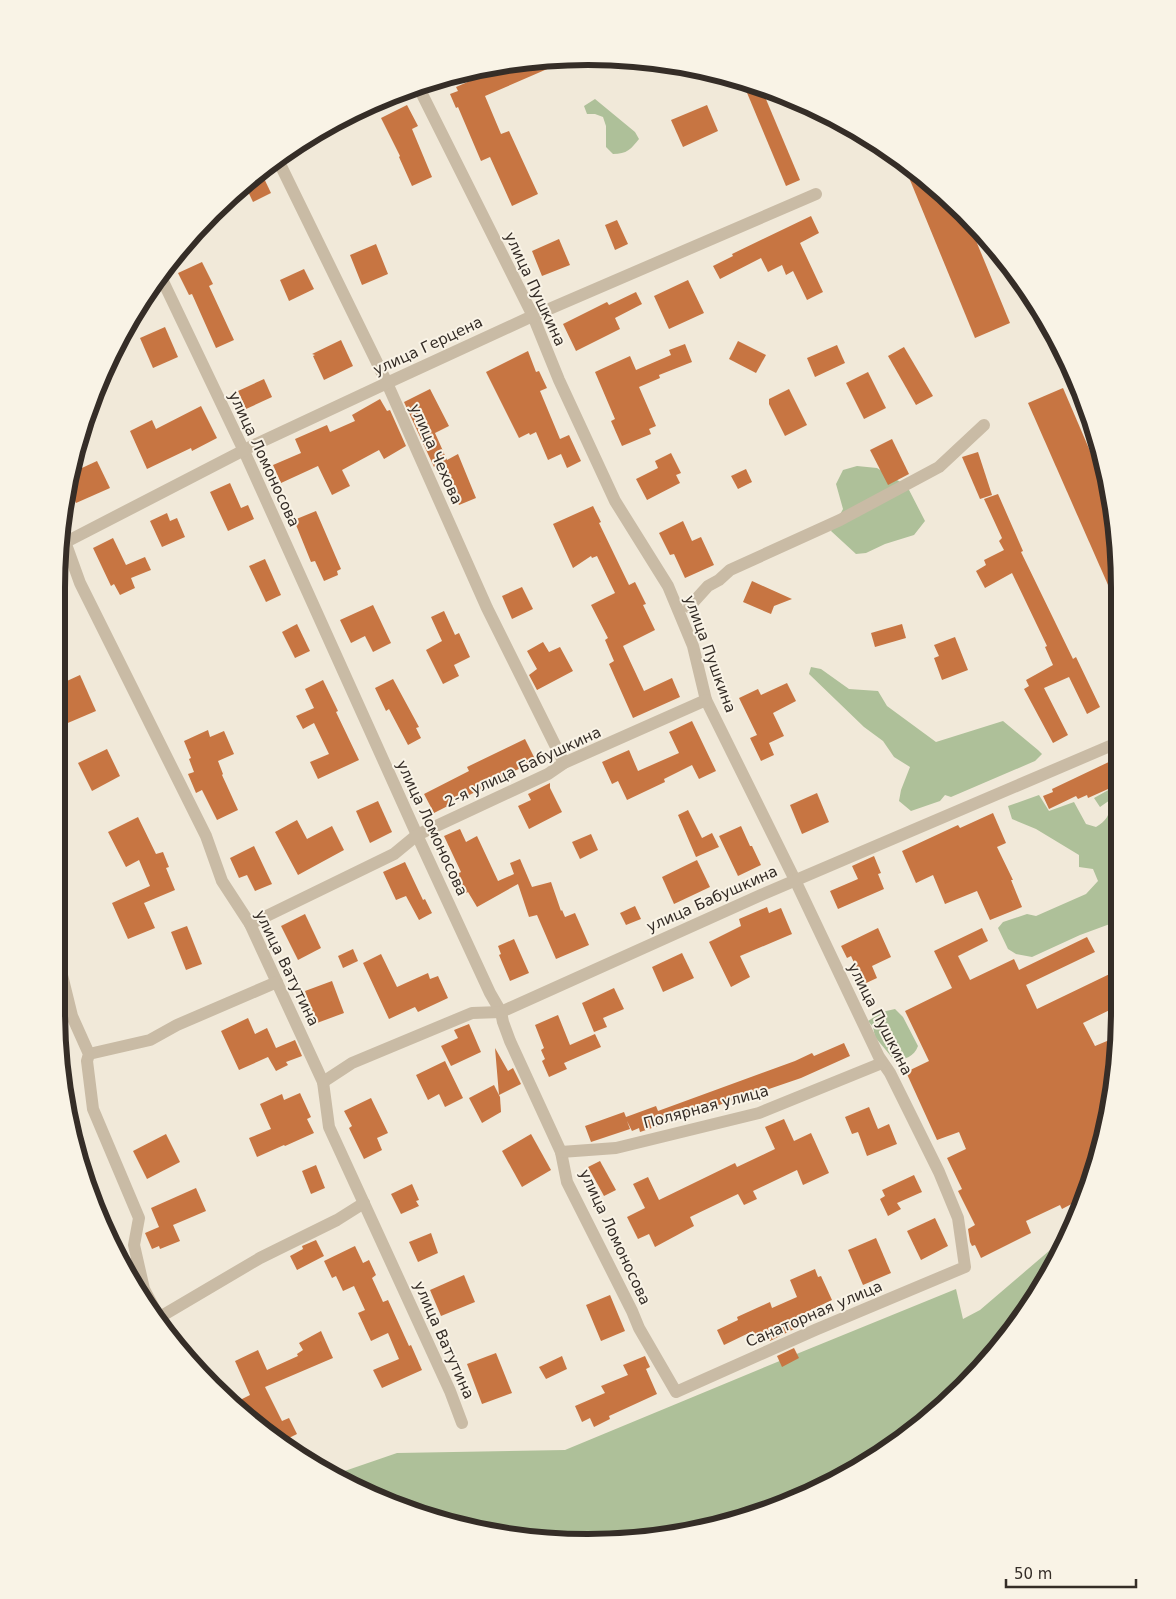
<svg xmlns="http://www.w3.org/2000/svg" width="1176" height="1599" viewBox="0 0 1176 1599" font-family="'DejaVu Sans',sans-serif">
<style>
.green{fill:#aec099}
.building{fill:#c77542}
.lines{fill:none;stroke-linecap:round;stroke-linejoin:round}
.minor{stroke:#c9bba5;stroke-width:12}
.labels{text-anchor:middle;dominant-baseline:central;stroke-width:4;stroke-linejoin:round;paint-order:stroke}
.street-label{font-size:15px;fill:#352d27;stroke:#f9f3e6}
.rim{fill:none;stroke:#352d27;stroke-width:6}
</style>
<rect width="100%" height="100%" fill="#f1e9d9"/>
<g class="green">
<path d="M595,99L635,132L639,139C631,149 627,154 613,154L606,147V126L603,117L595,114H587L584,106Z"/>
<path d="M857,466L877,468L907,486L925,521L914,535L885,544L866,553L856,554L831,531L843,509L836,484L843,470Z"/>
<path d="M811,667L821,669L849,689L878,691L887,706L936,742L1003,721L1038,750L1042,754L1035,761L951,797L945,795L940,801L911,811L899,801L901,790L910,767L894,757L883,741L864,727L809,674Z"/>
<path d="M1112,788L1117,789L1118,921L1080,935L1032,957L1016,954L1008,949L998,928L1003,922L1027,914L1036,916L1086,894L1098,881L1093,869L1079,867V855L1036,829L1012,819L1008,806L1039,795L1049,811L1074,802L1086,824L1096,827C1107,820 1111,814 1110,800L1100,807L1094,798Z"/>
<path d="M895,1009L903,1017L918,1046C914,1057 905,1059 895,1061L875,1037L873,1027L868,1021L882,1012Z"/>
<path d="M1070,1233L1065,1246L1010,1335L912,1433L792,1502L657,1538H518L417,1515L353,1488L333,1475L397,1453L565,1450L799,1353L956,1289L963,1319L980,1310Z"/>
</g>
<g class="building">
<path d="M553,57L567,58L568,60L485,96L501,134L509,131L538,194L512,206L490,157L481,161L458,107L456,108L450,94L458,91L456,87L507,65Z"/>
<path d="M755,84L760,85L800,180L786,186L745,88Z"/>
<path d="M407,105L418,126L412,129L432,177L412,186L399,157L400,156L381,118Z"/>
<path d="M707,105L718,131L683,147L671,120Z"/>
<path d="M903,163L938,188L967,219L1010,323L975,338Z"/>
<path d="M260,170L271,193L253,202L245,185Z"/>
<path d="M811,216L819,233L800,243L823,292L807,300L793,271L786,275L782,265L768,272L761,258L720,279L713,266L733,256L732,254Z"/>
<path d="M617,220L628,244L615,250L605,225Z"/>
<path d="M559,239L570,265L542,276L532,251Z"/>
<path d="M376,244L388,274L362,285L350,255Z"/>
<path d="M202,262L213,284L209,286L234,340L216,348L192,294L189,295L178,273Z"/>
<path d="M304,269L314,289L289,301L280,280Z"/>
<path d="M688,280L704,313L669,329L654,296Z"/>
<path d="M636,292L642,304L615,318L620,329L576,351L563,324L607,302L609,305Z"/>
<path d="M165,327L178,357L153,368L140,338Z"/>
<path d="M341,340L353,366L324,380L313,356L315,355L312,354Z"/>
<path d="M738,341L766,355L756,373L729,359Z"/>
<path d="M685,344L692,362L659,375L660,378L639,387L656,426L649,429L651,434L622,446L611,421L615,419L595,372L630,356L636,370L671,355L669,350Z"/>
<path d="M837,345L845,363L815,377L807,358Z"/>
<path d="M904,347L933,396L916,405L888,356Z"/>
<path d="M528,351L536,372L539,371L547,388L540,391L560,439L569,435L581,461L567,468L561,454L548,460L536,432L530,435L529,433L519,438L486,372Z"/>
<path d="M868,372L886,408L864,419L846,383Z"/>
<path d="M264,379L272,397L246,409L238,391Z"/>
<path d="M1063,388L1108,493L1115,518L1116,603L1028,403Z"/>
<path d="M430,389L449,426L435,433L447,460L458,454L476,498L459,505L442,463L434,467L404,402Z"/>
<path d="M789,389L807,425L785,436L769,404V399Z"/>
<path d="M380,399L387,411L390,410L406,446L384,459L379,450L342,470L350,486L332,495L318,466L281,483L273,465L301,453L295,439L327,425L330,432L355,421L352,415Z"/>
<path d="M201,406L217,438L192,451L191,448L147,469L130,431L152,420L156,429Z"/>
<path d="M892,439L909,474L888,485L870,450Z"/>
<path d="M978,452L992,495L980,499L962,457Z"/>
<path d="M671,453L681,473L676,475L680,483L647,500L636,479L658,468L655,461Z"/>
<path d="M97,461L110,488L76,503L69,489L71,473Z"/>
<path d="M746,469L752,482L738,489L731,476Z"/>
<path d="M230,483L241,508L248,505L254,519L228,531L210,492Z"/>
<path d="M998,494L1023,551L1021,552L1073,659L1076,657L1100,707L1087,714L1069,677L1044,688L1068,735L1053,743L1024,689L1029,686L1026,680L1053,665L1045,647L1047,646L1012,573L985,588L976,571L986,565L984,560L1004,550L999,541L1002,538L984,499Z"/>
<path d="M593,506L601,522L599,523L629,585L635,582L646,604L643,605L655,630L623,646L644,691L672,678L680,697L633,718L609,664L614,661L605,640L608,638L591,605L615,593L597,556L592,558L591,556L573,568L553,524Z"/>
<path d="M316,511L341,569L337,571L338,575L324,581L315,561L311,562L294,520Z"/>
<path d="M167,513L170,521L177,518L185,537L162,547L150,521Z"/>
<path d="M683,521L692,541L701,537L714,565L685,578L674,554L670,555L659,533Z"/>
<path d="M113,538L126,565L145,557L151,570L131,578L135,588L120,595L114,584L111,586L93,548Z"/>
<path d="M265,559L281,595L266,602L249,566Z"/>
<path d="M752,581L792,599L774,606L771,614L743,602Z"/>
<path d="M522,587L533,609L512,619L502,596Z"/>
<path d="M373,605L391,643L373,652L365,636L351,643L340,620Z"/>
<path d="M444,611L455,635L459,633L470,657L454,665L459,676L443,684L426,650L442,641L431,617Z"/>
<path d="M297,624L310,651L295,658L282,632Z"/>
<path d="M902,624L906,638L875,647L871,633Z"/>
<path d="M955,637L968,670L942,680L934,658L939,656L934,645Z"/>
<path d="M543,642L549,652L560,647L573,671L537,690L529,675L537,669L527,651Z"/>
<path d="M80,675L96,711L56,728V686Z"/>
<path d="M393,679L419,727L416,728L421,738L408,745L389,709L386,711L375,688Z"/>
<path d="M323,680L338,711L336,712L359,760L318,779L310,762L329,754L314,723L303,729L296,716L314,708L305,689Z"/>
<path d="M787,683L796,701L773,713L784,736L769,743L774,755L761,761L750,738L757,735L739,698L758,689L761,695Z"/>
<path d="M692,721L716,771L699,779L692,765L664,779L665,782L627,800L618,781L612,784L602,762L629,750L638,771L679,753L669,732Z"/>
<path d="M208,730L210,737L224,731L234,754L218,761L223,774L222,775L238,810L217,820L202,790L196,793L188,774L194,772L189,759L191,758L184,741Z"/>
<path d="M525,739L536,761L508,774L510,778L488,788L487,786L434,813L424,794L469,771L467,767Z"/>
<path d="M107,749L120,776L92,791L78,763Z"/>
<path d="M1113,760L1117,769V785L1088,798L1087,795L1078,799L1076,796L1049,809L1043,796L1053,792L1052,789Z"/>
<path d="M550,783V788L562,812L529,829L518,806L531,800L528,794Z"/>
<path d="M817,793L829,822L802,834L790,805Z"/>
<path d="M378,801L392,832L370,843L356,811Z"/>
<path d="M688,810L702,838L712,833L719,847L696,857L678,815Z"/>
<path d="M993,813L1006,843L997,847L1013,880H1011L1022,907L990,920L977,891L945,904L933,875L916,883L902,851L958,825L960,828Z"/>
<path d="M138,817L156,854L163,852L169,867L166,868L175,890L144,903L155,928L128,939L112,903L150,886L139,860L126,867L108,832Z"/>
<path d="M297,820L307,839L332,826L344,850L298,875L275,832Z"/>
<path d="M741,826L750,846H752L761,865L738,876L719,836Z"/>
<path d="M460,829L466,842L477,836L498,881L514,874L510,863L520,859L532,887L551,882L561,911L562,910L565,917L575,913L589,945L556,959L537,915L529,917L518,884L477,907L468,892L466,893L457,874L461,872L444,836Z"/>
<path d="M591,834L598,850L580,859L572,842Z"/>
<path d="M254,846L272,884L255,891L247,875L239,878L230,858Z"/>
<path d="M874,856L881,873L878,874L884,889L838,909L830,891L858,879L852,866Z"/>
<path d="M697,860L710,887L674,904L662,877Z"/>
<path d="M405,862L423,900L425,899L432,913L419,920L406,896L396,900L383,872Z"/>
<path d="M635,906L641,919L626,925L620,913Z"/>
<path d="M767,907L769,913L781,908L792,934L740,956L750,977L731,987L709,942L741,926L739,919Z"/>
<path d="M305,914L321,948L298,960L281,926Z"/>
<path d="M187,926L202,964L186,970L171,932Z"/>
<path d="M878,928L891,957L872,966L877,978L864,984L851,956L847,958L841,946Z"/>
<path d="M982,928L988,941L958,956L970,980L1014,959L1019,970L1087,937L1095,952L1026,985L1037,1009L1118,970V1006L1083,1023L1095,1046L1119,1036V1046L1102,1149L1083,1198L1062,1209L1060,1205L1026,1221L1031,1233L981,1258L975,1245L972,1246L970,1242L968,1229L975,1225L958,1191L962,1189L947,1158L966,1149L959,1132L937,1140L906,1072L929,1061L905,1011L952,988L934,951Z"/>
<path d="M514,939L529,973L510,981L499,955L501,954L498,946Z"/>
<path d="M353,949L358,961L343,968L338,956Z"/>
<path d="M682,953L694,978L663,992L652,967Z"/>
<path d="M381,954L397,987L428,973L430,979L438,976L448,998L418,1012L415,1007L389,1019L363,963Z"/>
<path d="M332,981L344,1013L317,1023L305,991Z"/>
<path d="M614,988L624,1009L603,1018L607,1027L594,1032L582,1003Z"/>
<path d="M558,1015L570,1045L595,1034L601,1047L564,1063L567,1069L549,1077L542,1061L545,1059L541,1050L544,1048L535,1025Z"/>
<path d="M248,1018L255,1034L267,1028L276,1048L295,1040L302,1056L286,1062L288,1065L276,1071L268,1057L239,1070L221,1031Z"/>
<path d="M469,1024L481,1052L451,1066L441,1046L458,1038L454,1030Z"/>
<path d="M844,1043L850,1056L801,1078L766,1090L765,1088L679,1120V1119L640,1132L639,1128L632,1131L627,1121L630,1129L591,1142L585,1126L624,1112L626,1117L656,1106L658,1111L795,1061L812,1053L814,1056Z"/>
<path d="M495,1048L508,1071L513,1068L521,1084L499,1095Z"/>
<path d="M445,1061L463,1098L445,1107L439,1094L428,1100L416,1075Z"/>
<path d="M494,1085L500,1097L501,1112L482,1123L469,1098Z"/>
<path d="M300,1093L311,1117L307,1119L314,1133L285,1146L284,1145L257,1157L249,1138L271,1129L260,1104L282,1094L284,1100Z"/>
<path d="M371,1098L388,1133L377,1138L382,1150L364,1159L349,1128L352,1126L344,1111Z"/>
<path d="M869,1107L878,1129L889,1124L897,1144L867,1156L858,1132L852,1134L845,1117Z"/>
<path d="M784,1119L794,1141L811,1133L829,1173L803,1185L797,1170L753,1191L757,1199L744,1205L738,1194L690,1217L694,1226L655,1247L649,1234L638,1239L627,1217L645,1208L633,1184L648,1177L659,1200L735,1163L737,1167L775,1149L765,1127Z"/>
<path d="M166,1134L180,1162L147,1179L133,1151Z"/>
<path d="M531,1134L551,1170L522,1187L502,1151Z"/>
<path d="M600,1161L616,1190L604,1196L588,1167Z"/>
<path d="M316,1165L325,1188L311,1194L302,1171Z"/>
<path d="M914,1175L922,1192L897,1203L901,1209L888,1216L880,1199L885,1196L882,1190Z"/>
<path d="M412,1184L419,1200L416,1201L419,1206L401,1214L391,1194Z"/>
<path d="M196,1188L206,1211L173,1225L180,1241L160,1249L159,1246L152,1249L145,1233L159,1227L151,1208Z"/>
<path d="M935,1218L948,1246L921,1260L907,1231Z"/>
<path d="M431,1233L438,1253L418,1262L409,1242Z"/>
<path d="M876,1238L891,1273L863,1285L848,1250Z"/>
<path d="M316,1240L324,1256L297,1270L290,1256L303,1249L302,1246Z"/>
<path d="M355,1246L363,1263L369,1260L376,1275L372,1278L383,1302L388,1300L409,1346L411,1345L422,1370L382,1388L373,1370L399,1359L388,1333L371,1341L358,1313L365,1310L354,1286L343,1291L336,1276L332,1278L324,1261Z"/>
<path d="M815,1269L818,1277L821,1276L832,1300L794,1318L798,1327L770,1341L765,1331L755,1335L753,1331L724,1345L717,1330L738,1320L737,1317L770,1302L772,1308L797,1297L790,1280Z"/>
<path d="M464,1275L475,1302L441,1316L430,1290Z"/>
<path d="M610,1295L625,1331L601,1341L586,1305Z"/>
<path d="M321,1331L333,1358L265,1387L282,1421L289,1418L297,1434L283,1441L245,1416L238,1401L250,1395L235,1361L258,1350L267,1370L298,1356L297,1354L303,1350L299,1343Z"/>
<path d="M794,1348L799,1358L782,1367L777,1356Z"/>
<path d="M496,1353L512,1393L482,1404L467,1364Z"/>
<path d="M562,1356L567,1369L546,1379L539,1367Z"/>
<path d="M645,1356L650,1367L646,1369L657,1394L609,1416L610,1419L594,1427L590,1418L582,1422L575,1406L605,1393L601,1386L628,1375L623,1365Z"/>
</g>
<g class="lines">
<g class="minor">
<path d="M277,158L387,383L487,608L564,763"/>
<path d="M160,275L244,451L417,835L490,993L501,1012L503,1022L510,1041L561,1152L567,1182L632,1311L639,1328L676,1392L815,1330L965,1267L958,1218L939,1172L890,1073L879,1057L795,880L706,700L693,646L668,586L615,501L559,380L533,316L418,86"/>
<path d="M63,536L80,583L206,836L222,881L250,924L323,1082L329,1127L450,1391L462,1423"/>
<path d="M62,545L66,542L252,446L387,383L526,319L816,194"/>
<path d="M689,607L708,586L719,580L730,570L840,520L939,467L984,425"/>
<path d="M250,924L394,854L417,835L548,774L564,763L706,700"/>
<path d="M56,951L72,1016L89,1054L87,1061L93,1109L139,1218L134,1245L144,1289L164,1327"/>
<path d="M89,1054L150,1040L177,1025L277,982"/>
<path d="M323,1082L352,1063L472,1013L501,1012L761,895L1117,743"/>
<path d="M561,1152L616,1148L759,1113L882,1063"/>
<path d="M160,1317L260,1258L337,1220L364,1203"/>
</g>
</g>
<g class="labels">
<g class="street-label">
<text transform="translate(535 289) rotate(65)">улица Пушкина</text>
<text transform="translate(428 346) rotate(-25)">улица Герцена</text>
<text transform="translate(436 454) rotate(66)">улица Чехова</text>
<text transform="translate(264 459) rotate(65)">улица Ломоносова</text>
<text transform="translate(710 654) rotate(70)">улица Пушкина</text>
<text transform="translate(523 767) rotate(-25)">2-я улица Бабушкина</text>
<text transform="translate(432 828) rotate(65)">улица Ломоносова</text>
<text transform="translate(712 899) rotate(-24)">улица Бабушкина</text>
<text transform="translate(287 968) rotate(64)">улица Ватутина</text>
<text transform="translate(880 1019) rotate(63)">улица Пушкина</text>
<text transform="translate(706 1107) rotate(-15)">Полярная улица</text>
<text transform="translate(615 1237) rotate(65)">улица Ломоносова</text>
<text transform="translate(814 1314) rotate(-23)">Санаторная улица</text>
<text transform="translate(444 1340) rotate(66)">улица Ватутина</text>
</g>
</g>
<path d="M0 0H1176V1599H0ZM588 65H588A523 523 0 0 1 1111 588V1011A523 523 0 0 1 588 1534H588A523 523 0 0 1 65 1011V588A523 523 0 0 1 588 65Z" fill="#f9f3e6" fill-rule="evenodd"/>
<path class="rim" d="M588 65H588A523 523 0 0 1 1111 588V1011A523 523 0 0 1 588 1534H588A523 523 0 0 1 65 1011V588A523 523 0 0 1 588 65Z"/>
<path d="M1006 1579v8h130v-8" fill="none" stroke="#352d27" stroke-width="2.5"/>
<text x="1014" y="1579" font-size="15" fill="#352d27" stroke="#f9f3e6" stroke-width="4" paint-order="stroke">50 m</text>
</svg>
